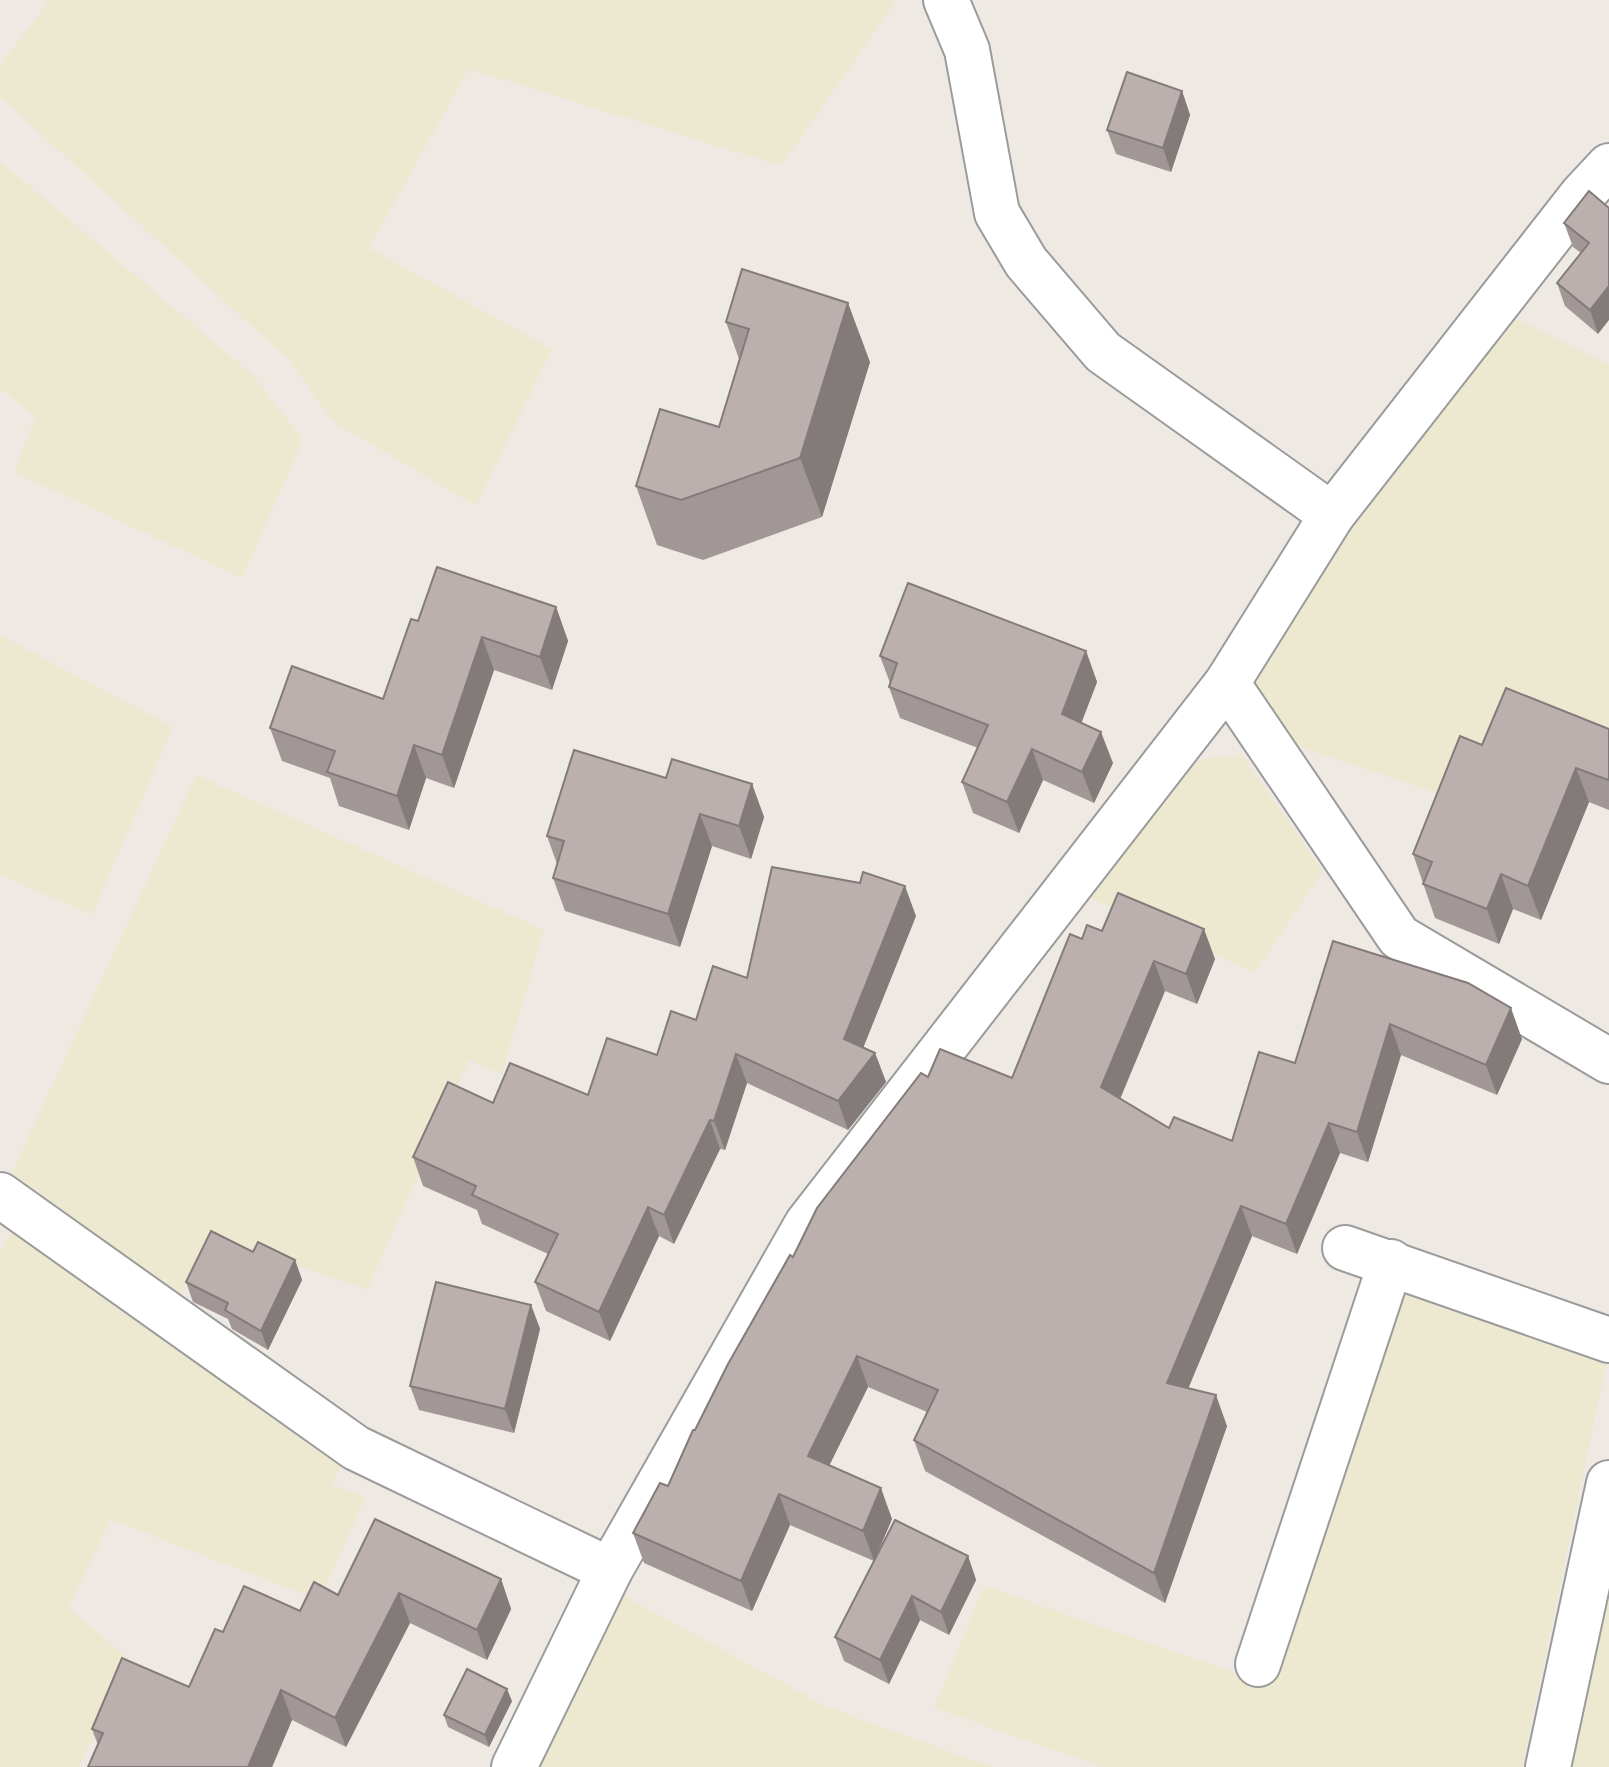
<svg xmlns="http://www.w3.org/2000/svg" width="1609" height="1767" viewBox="0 0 1609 1767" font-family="'Fira Sans Condensed',sans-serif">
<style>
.farmland{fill:#ede8d0}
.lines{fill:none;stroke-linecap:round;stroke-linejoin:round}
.minor-casing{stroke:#9b9b9b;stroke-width:48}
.minor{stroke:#fff;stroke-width:44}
.wall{fill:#a19796}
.shaded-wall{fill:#837b7a}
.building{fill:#bbb0ae;stroke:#837b7a;stroke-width:2}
</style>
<rect width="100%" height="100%" fill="#efe9e4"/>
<g class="farmland">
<path d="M50,0H897L781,166L469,69L369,248L552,349L476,506L332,421L289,360L0,97V65Z"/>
<path d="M0,161L253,375L303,440L242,578L14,472L35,417L0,388Z"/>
<path d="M1515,318L1609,365V735L1515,693L1445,796L1298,747L1254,680L1375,491Z"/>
<path d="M0,635L173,727L92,915L0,875Z"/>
<path d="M1241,754L1323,871L1255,973L1088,897L1199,760Z"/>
<path d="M196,775L544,930L502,1074L469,1060L367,1290L209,1236L175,1308L6,1185Z"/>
<path d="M14,1228L345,1455L332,1484L366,1497L319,1600L111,1520L69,1607L133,1663L78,1767H0V1252Z"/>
<path d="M1399,1281L1607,1360L1522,1767H1102L934,1708L984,1586L1263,1682Z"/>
<path d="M1609,1555V1767H1564Z"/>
<path d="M621,1594L827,1707L993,1767H537Z"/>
</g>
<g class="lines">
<g class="minor-casing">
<g id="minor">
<path d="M946,0L967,50L997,213L1026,262L1103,352L1332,515"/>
<path d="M1227,683L1399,937L1609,1061"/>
<path d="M0,1195L356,1448L610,1570"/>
<path d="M1345,1248L1609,1340"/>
<path d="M1258,1664L1391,1262"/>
<path d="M514,1767L610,1570L807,1224L1227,683L1332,515L1582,195L1609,166"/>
<path d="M1548,1767L1609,1483"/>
</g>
</g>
<use href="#minor" class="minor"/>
</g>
<g class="wall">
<path d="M1182,91L1190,115L1171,172L1116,154L1107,130Z"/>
<path d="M1589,191L1598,334L1565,306L1557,283L1581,253L1573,247L1564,223Z"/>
<path d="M726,322L870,362L822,517L703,560L657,545L636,486L719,427L739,359Z"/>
<path d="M556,607L568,641L552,690L494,670L454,788L426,778L409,830L339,806L330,778L282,761L270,728L383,699L418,621Z"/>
<path d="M1086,651L1097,682L1081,723L1113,763L1094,803L1043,780L1019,833L973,813L962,782L978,748L900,718L889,687L890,683L880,656Z"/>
<path d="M1609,729V810L1589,802L1541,920L1513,909L1499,944L1435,918L1413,854L1482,745Z"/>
<path d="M666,778L752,784L764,817L751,859L712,846L680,947L565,911L553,878L557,864L547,836Z"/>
<path d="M916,916L863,1048L875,1053L886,1082L848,1130L747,1083L725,1150L720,1149L674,1244L659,1236L610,1341L546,1311L535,1282L548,1254L482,1224L477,1210L423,1186L413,1157L493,1103L588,1095L657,1055L696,1020L747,978Z"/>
<path d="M1102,931L1215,959L1197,1004L1165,991L1120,1099L1169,1128L1232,1141L1295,1063L1333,941L1522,1039L1497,1095L1401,1055L1368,1162L1340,1153L1297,1254L1252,1236L1188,1388L1227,1426L1165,1603L925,1471L914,1440L927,1412L868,1387L829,1466L892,1519L874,1561L790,1525L752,1611L644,1563L633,1533L668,1486L695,1430L793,1257L928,1077L1012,1078L1082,939Z"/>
<path d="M253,1252L295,1260L302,1280L268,1350L232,1329L228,1319L193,1302L186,1282Z"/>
<path d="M531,1305L540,1329L514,1433L419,1410L410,1386Z"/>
<path d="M968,1556L976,1580L949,1635L920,1620L889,1684L844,1661L835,1637Z"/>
<path d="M501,1579L511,1609L487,1660L410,1623L346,1747L292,1720L272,1767H88L98,1745L92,1729L189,1687L223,1632L300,1611L338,1595Z"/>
<path d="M512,1701L489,1747L448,1727L444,1715Z"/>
</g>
<g class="shaded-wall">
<path d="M1182,91L1190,115L1171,172L1163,148Z"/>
<path d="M1609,286V320L1598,334L1590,310Z"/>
<path d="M848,303L870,362L822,517L800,458Z"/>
<path d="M556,607L568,641L552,690L540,657Z"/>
<path d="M482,637L494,670L454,788L442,755Z"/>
<path d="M1086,651L1097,682L1073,745L1062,714Z"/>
<path d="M1101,732L1113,763L1094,803L1082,772Z"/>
<path d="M414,745L426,778L409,830L397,796Z"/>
<path d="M1032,749L1043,780L1019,833L1007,802Z"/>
<path d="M1576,768L1589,802L1541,920L1528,886Z"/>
<path d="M752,784L764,817L751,859L739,826Z"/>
<path d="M700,814L712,846L680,947L668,914Z"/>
<path d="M1501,874L1513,909L1499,944L1487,909Z"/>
<path d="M905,886L916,916L855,1068L844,1039Z"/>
<path d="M1204,929L1215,959L1197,1004L1186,974Z"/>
<path d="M1154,961L1165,991L1112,1118L1101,1087Z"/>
<path d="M1511,1008L1522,1039L1497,1095L1486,1065Z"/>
<path d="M1390,1024L1401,1055L1368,1162L1357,1132Z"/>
<path d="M875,1053L886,1082L848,1130L838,1101Z"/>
<path d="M736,1054L747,1083L725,1150L714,1121Z"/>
<path d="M710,1120L720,1149L674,1244L664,1215Z"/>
<path d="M1329,1123L1340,1153L1297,1254L1286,1224Z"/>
<path d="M1241,1206L1252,1236L1178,1413L1167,1383Z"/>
<path d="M648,1207L659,1236L610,1341L599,1312Z"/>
<path d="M295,1260L302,1280L268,1350L261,1331Z"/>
<path d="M531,1305L540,1329L514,1433L505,1409Z"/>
<path d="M857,1356L868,1387L819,1486L808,1456Z"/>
<path d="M1216,1395L1227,1426L1165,1603L1154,1573Z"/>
<path d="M881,1488L892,1519L874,1561L863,1531Z"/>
<path d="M779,1494L790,1525L752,1611L741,1581Z"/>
<path d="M968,1556L976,1580L949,1635L941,1612Z"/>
<path d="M501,1579L511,1609L487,1660L477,1630Z"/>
<path d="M399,1593L410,1623L346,1747L335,1718Z"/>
<path d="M912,1596L920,1620L889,1684L880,1660Z"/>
<path d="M507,1689L512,1701L489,1747L485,1735Z"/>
<path d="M281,1690L292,1720L272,1767H248Z"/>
</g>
<g class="building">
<path d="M1127,72L1182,91L1163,148L1107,130Z"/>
<path d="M1589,191L1609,208V286L1590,310L1557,283L1589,243L1564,223Z"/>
<path d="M742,269L848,303L800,458L681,500L636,486L660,409L719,427L749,329L726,322Z"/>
<path d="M437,567L556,607L540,657L482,637L442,755L414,745L397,796L327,772L335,751L270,728L292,666L383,699L411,619L418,621Z"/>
<path d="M908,583L1086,651L1062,714L1101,732L1082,772L1032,749L1007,802L962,782L988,725L889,687L897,663L880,656Z"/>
<path d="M1506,688L1609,729V777L1608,780L1576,768L1528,886L1501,874L1487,909L1423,884L1432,862L1413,854L1460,736L1482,745Z"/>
<path d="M574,750L666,778L672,759L752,784L739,826L700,814L668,914L553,878L564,841L547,836Z"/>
<path d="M772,867L860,883L863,872L905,886L844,1039L875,1053L838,1101L736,1054L714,1121L710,1120L664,1215L648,1207L599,1312L535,1282L558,1234L472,1195L476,1186L413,1157L448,1082L493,1103L510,1063L588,1095L607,1038L657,1055L671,1011L696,1020L713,966L747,978Z"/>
<path d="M1118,893L1204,929L1186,974L1154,961L1101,1087L1169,1128L1174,1117L1232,1141L1259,1052L1295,1063L1333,941L1468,983L1511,1008L1486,1065L1390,1024L1357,1132L1329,1123L1286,1224L1241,1206L1167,1383L1216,1395L1154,1573L914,1440L938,1390L857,1356L808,1456L881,1488L863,1531L779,1494L741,1581L633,1533L660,1483L668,1486L693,1430H695L728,1364L790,1255L793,1257L817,1208L921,1073L928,1077L940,1049L1012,1078L1070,934L1082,939L1087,925L1102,931Z"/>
<path d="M211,1231L253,1252L258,1242L295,1260L261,1331L225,1310L228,1303L186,1282Z"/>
<path d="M436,1282L531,1305L505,1409L410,1386Z"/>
<path d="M375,1519L501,1579L477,1630L399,1593L335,1718L281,1690L248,1767H88L103,1733L92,1729L122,1658L189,1687L215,1629L223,1632L244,1586L300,1611L314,1582L338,1595Z"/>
<path d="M895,1520L968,1556L941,1612L912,1596L880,1660L835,1637Z"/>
<path d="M467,1669L507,1689L485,1735L444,1715Z"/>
</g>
</svg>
